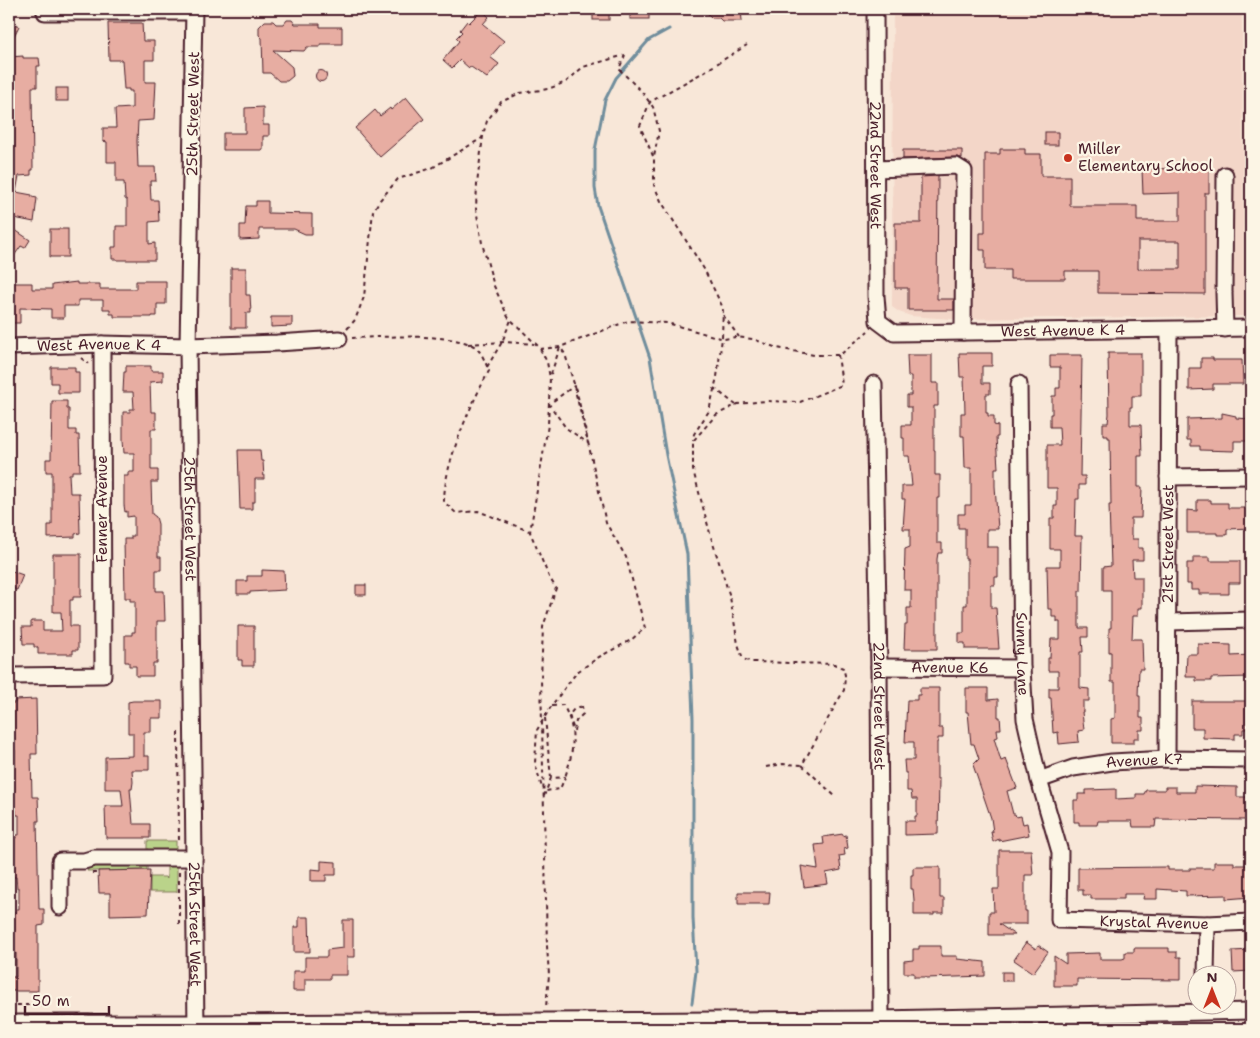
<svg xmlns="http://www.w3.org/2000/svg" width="1260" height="1038" viewBox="0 0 1260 1038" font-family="'Shantell Sans',sans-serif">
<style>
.built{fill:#f3d6c8}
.green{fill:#bad38a;stroke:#82795a}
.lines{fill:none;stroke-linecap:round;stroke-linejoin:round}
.stream{stroke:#708d9c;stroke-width:3}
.building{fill:#e7ada2;stroke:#4a1f2b;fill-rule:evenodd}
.minor-casing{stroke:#4a1f2b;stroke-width:19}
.path{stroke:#4a1f2b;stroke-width:2;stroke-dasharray:4 4;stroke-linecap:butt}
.minor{stroke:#fcf5e5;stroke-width:15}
.poi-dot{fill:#c8321e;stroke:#fcf5e5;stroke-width:2}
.labels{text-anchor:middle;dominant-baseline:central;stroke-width:4.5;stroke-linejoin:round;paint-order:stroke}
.street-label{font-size:15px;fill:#4a1f2b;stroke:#fcf5e5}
.poi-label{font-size:15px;fill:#4a1f2b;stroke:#fcf5e5;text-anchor:start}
</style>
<rect width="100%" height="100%" fill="#f8e7d8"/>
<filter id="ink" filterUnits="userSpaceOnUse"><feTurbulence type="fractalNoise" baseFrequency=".02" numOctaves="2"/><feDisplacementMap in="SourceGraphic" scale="10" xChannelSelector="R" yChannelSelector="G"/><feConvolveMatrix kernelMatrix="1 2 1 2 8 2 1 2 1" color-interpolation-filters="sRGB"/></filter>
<g filter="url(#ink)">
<path class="built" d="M893,9H1242L1244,316L951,319L911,316L899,312L892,307Z"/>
<g class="green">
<rect x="147" y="841" width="29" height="9"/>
<path d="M147,864V870L87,871L90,866L94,865Z"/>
<path d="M167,865H177V892H150V877H165L167,879Z"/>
</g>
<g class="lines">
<path class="stream" d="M669,29L649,40L616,78L605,100L595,150V188L598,206L650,358L666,455L687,554L693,719V918L696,971L692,1003"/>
</g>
<g class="building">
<rect x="593" y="9" width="16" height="11"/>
<rect x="630" y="9" width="19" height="10"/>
<path d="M703,9H741L742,21H722L719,18H712Z"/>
<path d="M482,10L489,17L483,24L504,41L490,57L499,64L487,78L471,67L469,68L460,60L452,68L443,60L459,41L456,38L462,32L460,30L467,21L469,23Z"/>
<path d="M287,20H292L295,24H320V27H342V44H320V47H307L304,51L273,50L292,67L293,76L287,81H279L270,73H263L262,38L259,35V27L265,21H273L276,24H284Z"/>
<path d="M9,21L19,26L9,46Z"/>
<path d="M108,23H142L143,41H154V60H145V82H156L154,120L138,121L137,141L138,167H155L156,181H150L151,200H158L159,221L149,222V244L155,243V260H117V259H112V247H116V226H127V200L125,199L124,182H116V162H107V142L103,141V128H116L115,109L132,108V91H129V89H124L122,60H109Z"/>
<path d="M23,56V58H39L40,66H37V87H32L33,170H31V175L19,176L16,192L32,195V197L37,198L34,222L9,217V57Z"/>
<circle cx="321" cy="76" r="5.5"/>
<rect x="56" y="88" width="12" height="13"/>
<path d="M406,97L424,119L380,157L355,128L375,110L380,116L390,108L391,110Z"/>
<path d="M263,107V125H269V136H263V150H223V133H245V108Z"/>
<rect x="1045" y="132" width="13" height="13"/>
<path d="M1000,149H1025V154H1041V176H1070V206H1137V221H1180V193L1143,194L1142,169L1209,168V193H1205V294L1098,293V271H1065V279H1010V270H985V250H980V233H985V154H1000ZM1138,241H1180V269H1138Z"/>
<path d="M903,150H962V158L956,157L903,159Z"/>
<path d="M938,176L937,299H954V310H908V288H895V223H921V177Z"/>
<path d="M256,201H268V213L312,214V234H305L294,229H259V239L240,240V225H245L246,206H256Z"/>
<path d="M9,226L30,240L25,248L21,246L9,263Z"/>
<rect x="50" y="229" width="18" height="28"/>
<path d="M231,268H246V295H250L251,313H246V328H231Z"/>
<path d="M136,281H166V304H157V316H152V317H114V314H110V309H103V300H78V306H64V318H51V309L20,308V323H9V283H32V289H52V285L77,282V284H100V289H136Z"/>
<path d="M271,317H292V326L271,327Z"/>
<path d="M959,353H992V366H982V383H990V394H986V413H988V416H994V425L998,426V437H996L998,468H995V486L998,529H987V547H998V577H995V585H991V608H996L999,649H965V643H959V633H964V605H967V559H965V528H958V514H965V505H971V468H965L964,436H961V413H965L964,377H960Z"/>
<path d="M1108,353H1141V396H1132V407H1130V425H1141L1142,456H1138V487H1142L1141,518H1131V536H1132V539H1138V548H1143V560H1132L1133,577H1142V608H1138V616H1133L1132,639H1142L1143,669H1139L1138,696H1140V718H1143V730H1139V738H1134V743H1111V719L1115,718V682H1111V652H1109V628H1111V590H1103V567L1111,566L1109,505H1111L1110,438H1108V436H1103V423H1108L1109,414Z"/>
<path d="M907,355H932V383H938V406H934V450H935V475H940V498H937V543H942V553H938L937,559V649H904L905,625H907V608H911V590H904L905,549L910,547V529H903L905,499H902V486H912L909,456H904V438H902V425H911V407H907V395H911V376H908Z"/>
<path d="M1050,355H1082L1080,476H1085V485H1079V499H1076L1075,536H1082L1081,591H1079V628H1088V637H1082L1083,652H1080V688L1089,689V701H1083V712H1082L1084,730L1078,731L1079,742L1059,744L1058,732L1053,733L1051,698H1049V688H1058V671H1048V658H1050L1051,639H1060V622H1057V617H1052V609H1048L1047,566H1060V549H1050V518H1054V506H1057V488H1047V445H1060L1059,427H1050V414H1052V396H1056V388H1060V367H1050Z"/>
<path d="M1201,358H1213V360H1242L1243,384H1213V389L1189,390V368H1201Z"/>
<path d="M126,366H151V371H163V381L150,382L151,412H156V429H151V470H158V482H151L152,514L156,517L158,524V557H161V570H156V591H164L165,621H157V663H153V676H136V666H129V662H125V635H132V632H135V601H130V598H125L124,539H131V536H134V516L127,517V511L125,512L124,505V476H128V472H134V453H124L123,440V412H130V409H134L133,392H123L124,372H126Z"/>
<path d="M51,367H75V372H79V393H58V383H51Z"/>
<path d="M52,401H67V409H69V430H76V435H79L80,471H72V474H69L70,493H79L80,533L75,534V537L48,538V525H52V472H46V459H51Z"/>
<path d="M1222,413L1236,416V418L1251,419V441H1234V451L1200,450V446H1191V440H1187V419L1222,418Z"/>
<path d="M238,450H260L261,461H263L264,479H255V502H252V509H240Z"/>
<path d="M1197,500H1211V503H1228V508H1251V528L1227,529V535H1217V533H1187V510L1197,511Z"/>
<path d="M53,554H81V597H73V600H70V626H78V650H73V654H38V647H34V644H23L22,627H31V621H43V631H62L61,612H53Z"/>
<path d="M1193,557H1210V561H1240V583H1229V594H1199V590H1191V584H1187V563H1193Z"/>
<path d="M9,570L23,575L17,590L9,587Z"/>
<path d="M262,570L284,571L285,590L250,592V594H237V581H247V576H262Z"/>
<rect x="356" y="585" width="10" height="10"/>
<path d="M238,626H254V666H242V660H238Z"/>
<path d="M1198,644L1231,645V656L1251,655V677L1211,678V681H1196V677H1186L1187,654H1198Z"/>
<path d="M920,688H939V728H943V738H938V742H937V779H939L938,834L905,835V821H915V816H917V799H912L911,791H907V773H905L904,760H914V742H905L907,700H917V695H920Z"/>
<path d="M966,688H988V700L998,699V717H1000L1001,729H997L998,737L994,738L1001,761L1006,759L1017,788L1007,791L1013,814H1015L1016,817L1021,816L1023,824L1027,823L1029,835L999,841V839L993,842L991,832H993L991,818L973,765L979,759L974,744H971L968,712H966Z"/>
<path d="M36,699L37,754H31L32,797H38L39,821H37L39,909H44V925L38,926V991H9V977H16V953H11V944H9V913H16V909H19V888H17L16,877H9L10,838H16V835H19V815H16V810H9V780H11V767H15V750H10L9,712L10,703H15V700Z"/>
<path d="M133,701H162V718H151V732H144V756H149V770H132L133,782L132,789H130L133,824H150V838H106L105,806H123L121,789H105V757L133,756V733H128V702Z"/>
<path d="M1192,701H1246L1247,729H1243V734H1235V739L1203,738V728H1192Z"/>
<path d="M1195,786L1237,787V797H1248V820L1156,819L1155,827H1133L1132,821H1098L1097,825H1079V822H1074V800H1078V794H1086V790H1087L1116,789V799L1136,798V794H1144L1146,790H1165V787H1176V792H1195Z"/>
<path d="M843,834V836L846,835L848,848L844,849L845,855L839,856L841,870L826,873L828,884L804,887L801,866L818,869L815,845L824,844L823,837Z"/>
<path d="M999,850H1031L1033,875H1025V911H1027V924H999L1015,935H989V912H994L993,889H999Z"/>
<path d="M321,861L336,862V875H326V881H311V869L321,870Z"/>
<path d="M1214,862H1234V865H1251V897L1226,899V895L1186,896V891L1157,889V899H1143L1144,894H1124V899H1091V895H1083V890H1078V868L1168,867V870H1190V868H1214Z"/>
<path d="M915,867H940V898H944V913H934V915H914V900L913,889H911V875H913V868Z"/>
<path d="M150,870L148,914L110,915V893H99L98,871Z"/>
<path d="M738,892H770L769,904H738Z"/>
<path d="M299,917H309L310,952H294V927H299Z"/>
<path d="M343,920H353V948H355V957H347V975H330V979H305V991H293V971H305V957H327V950L343,948Z"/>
<path d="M1026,942L1036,949L1038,945L1048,952L1033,973L1014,960Z"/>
<path d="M919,946H941V956H957V959L985,962V976L926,978V977H914V973H904V961L913,960V949H919Z"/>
<path d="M1134,948H1169V952H1177V957H1181V980L1077,979V986H1054V956L1066,964V954L1100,953V959H1122L1125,958V952H1134Z"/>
<path d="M1251,950V971L1233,972L1232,951Z"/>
<rect x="1002" y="972" width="10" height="9"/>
</g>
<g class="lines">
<g class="minor-casing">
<g id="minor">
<path d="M44,9L45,12H194"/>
<path id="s1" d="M194,9L188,346L196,1029"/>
<path id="s2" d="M875,9L876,296L878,321L894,333L1251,328"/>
<path d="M876,169L956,166L964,171L963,332"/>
<path d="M1225,175L1224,293L1225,329"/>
<path id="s3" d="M9,347L102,344L188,346L277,343L339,339"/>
<path id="s4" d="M874,384L879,667L881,1027"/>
<path id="s5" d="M1019,384L1022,668L1025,719L1039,780L1060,852L1059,920L1207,924L1251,922"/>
<path d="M1168,477L1251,476"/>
<path d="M1168,622L1251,620"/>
<path id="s6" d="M879,667L1022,668"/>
<path d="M9,676L103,675L102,344"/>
<path id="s7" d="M1167,759L1169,330"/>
<path id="s8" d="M1039,780L1073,768L1112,762L1167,759L1251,760"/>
<path d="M60,907V861H84L94,858H194"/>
<path d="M1206,976L1207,924"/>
<path d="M9,1023H196L881,1019L1251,1011"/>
</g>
</g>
<g class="path">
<path d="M625,55L619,69L642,92L653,107L659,131L654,157V185L661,201L704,269L723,308L722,338L717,377L709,411L694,434L693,441"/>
<path d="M483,136L477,184L476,209L482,243L494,286L508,317L539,347L547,362L550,378L548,425L530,532L549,577L556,588L543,627L541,679L547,946L549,975L546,1007"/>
<path d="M653,156L640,126L650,102L702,73L747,45"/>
<path d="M723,315L739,337"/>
<path d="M347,329L355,320L364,297L373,211L380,200L398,179L432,168L482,138L487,121L501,102L520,93L548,89L566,82L583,67L625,55"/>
<path d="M352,338C382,337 445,333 472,345C481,349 485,362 489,371C470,406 444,463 444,502L456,513L478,511L529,531"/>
<path d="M468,344L505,342L534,344"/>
<path d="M540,349L560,347L565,354L578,397L606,523L626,557L645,628L631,640L599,657L577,672L552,705L537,730L535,763L542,788"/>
<path d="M81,358L89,364"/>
<path d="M487,367L502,342L511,320"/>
<path d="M551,374L560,347L628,321L667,323L724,339L736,337L753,339L777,348L814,355H840L868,331"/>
<path d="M574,386L588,443L566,428L549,404Z"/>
<path d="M714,388L736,405"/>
<path d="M552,706L563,705C577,729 574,751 565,777"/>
<path d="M582,706L583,714L576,721L574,731L569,715L574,709Z"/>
<path d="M545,718L551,778"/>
<path d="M178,732L179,844"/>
<path d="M802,765L836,797"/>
<path d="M766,767L783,764L802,765L844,690L845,675L843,668L834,664L752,662L743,659L738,644L730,597L711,537L693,470V441L716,415L738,404L765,401L800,402L842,385L838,355"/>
<path d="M544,796L551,778L565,777L560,789L546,791"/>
<path d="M179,872V927"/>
<path d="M92,873H98"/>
<path d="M9,1005H50"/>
</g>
<use href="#minor" class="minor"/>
</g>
</g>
<circle class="poi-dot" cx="1068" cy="158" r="5"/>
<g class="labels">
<g class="street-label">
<text transform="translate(193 114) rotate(-89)">25th Street West</text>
<text stroke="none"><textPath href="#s2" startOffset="156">22nd Street West</textPath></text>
<text stroke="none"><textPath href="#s2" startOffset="501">West Avenue K 4</textPath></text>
<text stroke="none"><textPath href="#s3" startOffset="90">West Avenue K 4</textPath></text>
<text transform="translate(102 509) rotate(-90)">Fenner Avenue</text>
<text stroke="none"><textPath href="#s1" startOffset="510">25th Street West</textPath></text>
<text stroke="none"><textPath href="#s7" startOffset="215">21st Street West</textPath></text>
<text stroke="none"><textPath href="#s5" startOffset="270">Sunny Lane</textPath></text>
<text stroke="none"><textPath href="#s6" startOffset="71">Avenue K6</textPath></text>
<text stroke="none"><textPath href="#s4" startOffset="322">22nd Street West</textPath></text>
<text stroke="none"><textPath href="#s8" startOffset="108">Avenue K7</textPath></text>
<text stroke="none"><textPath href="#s5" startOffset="636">Krystal Avenue</textPath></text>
<text stroke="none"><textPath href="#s1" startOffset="915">25th Street West</textPath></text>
</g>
<g class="poi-label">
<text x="1078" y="149">Miller<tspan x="1078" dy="17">Elementary School</tspan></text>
</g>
</g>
<rect width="1260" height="1038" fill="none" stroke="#fcf5e5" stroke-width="30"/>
<rect x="15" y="15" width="1230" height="1008" fill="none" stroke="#4a1f2b" stroke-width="2" filter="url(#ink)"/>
<g transform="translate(1212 990)"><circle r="24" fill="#fcf5e5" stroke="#b59f9b"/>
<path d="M0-4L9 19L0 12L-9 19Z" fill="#c8321e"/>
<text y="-8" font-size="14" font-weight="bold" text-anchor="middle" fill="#4a1f2b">N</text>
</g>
<path d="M25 1006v8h84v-8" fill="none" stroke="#4a1f2b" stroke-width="2.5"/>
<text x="32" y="1006" font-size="15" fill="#4a1f2b" stroke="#fcf5e5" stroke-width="4" paint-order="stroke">50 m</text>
</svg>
